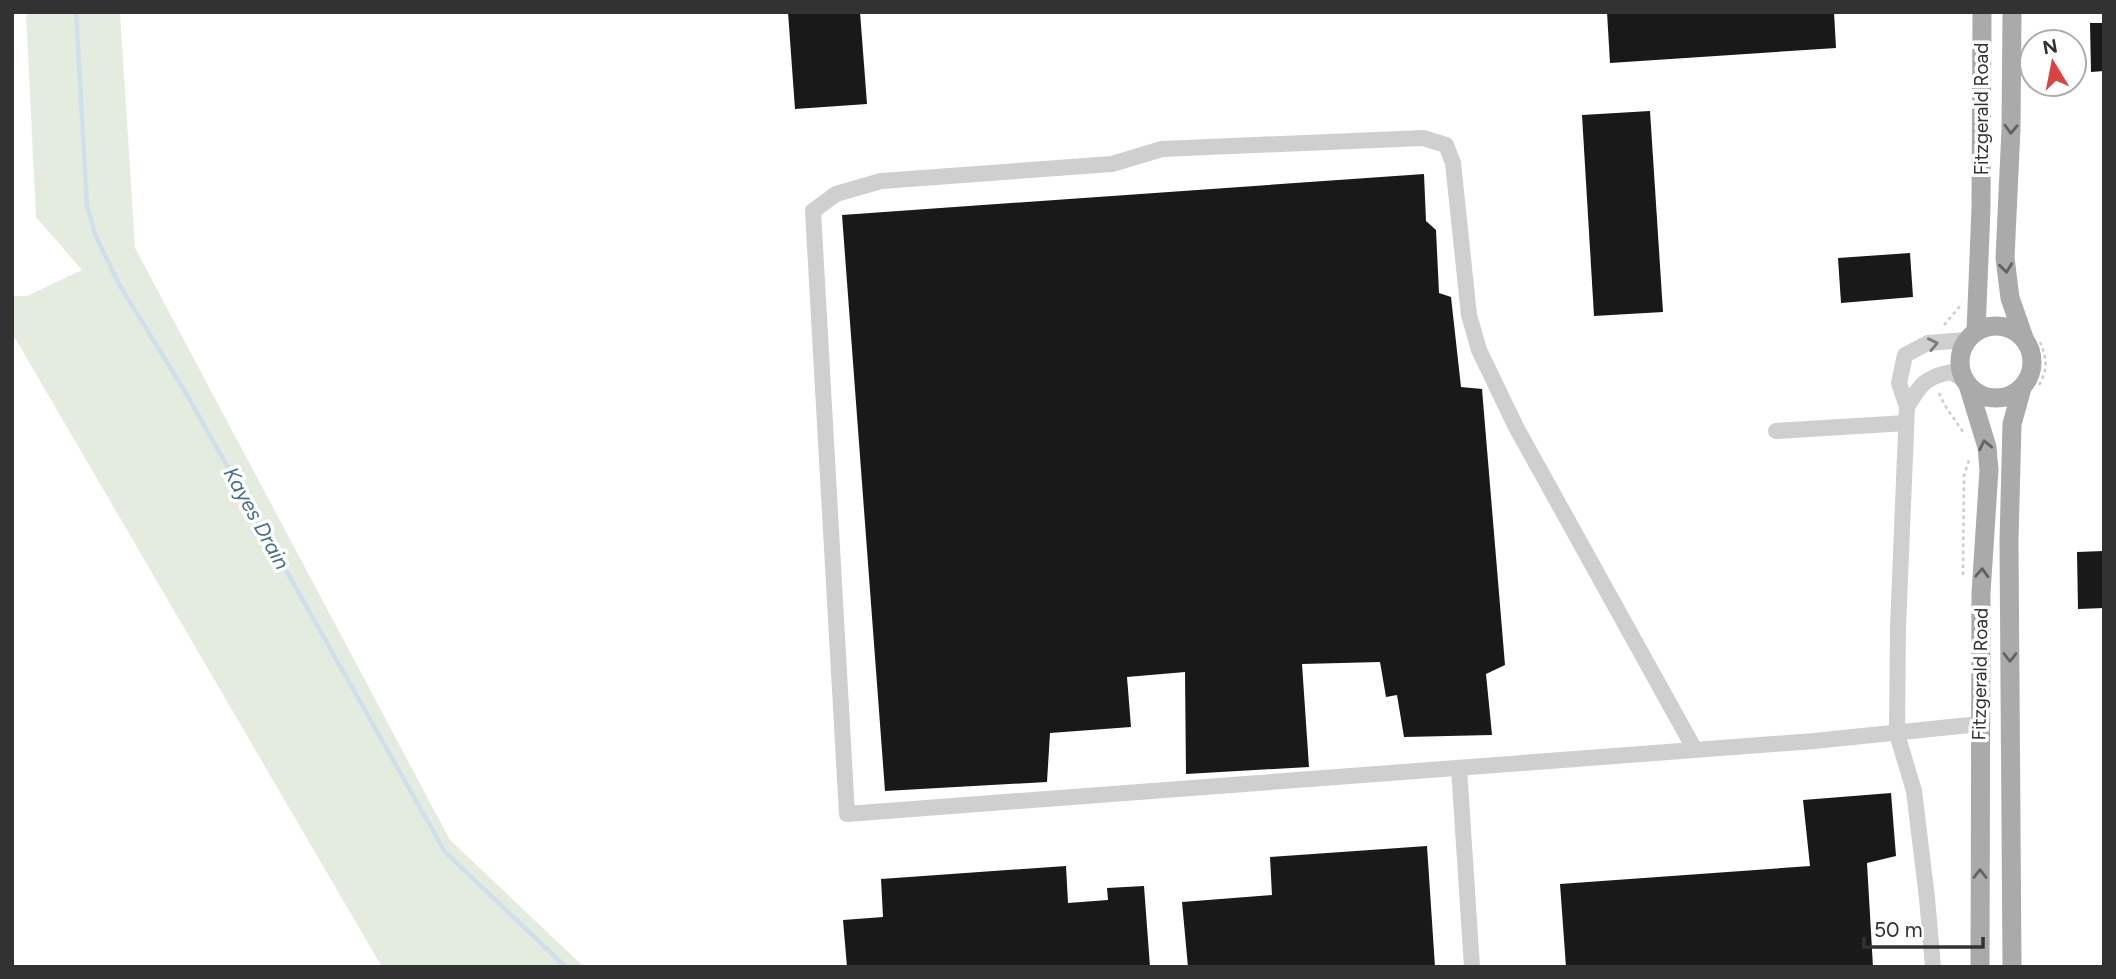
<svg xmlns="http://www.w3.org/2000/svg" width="2116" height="979" viewBox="0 0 2116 979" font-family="Figtree,sans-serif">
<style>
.green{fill:#e4ebdf}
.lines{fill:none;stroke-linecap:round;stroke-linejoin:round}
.stream{stroke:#d0dfec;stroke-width:4.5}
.building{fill:#191919}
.path{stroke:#ccc;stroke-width:2.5;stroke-dasharray:3.5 3.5;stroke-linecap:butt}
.minor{stroke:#cfcfcf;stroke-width:16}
.major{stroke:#aaa;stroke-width:19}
.oneway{stroke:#626262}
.oneway2{stroke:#797979}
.labels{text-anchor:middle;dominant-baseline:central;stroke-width:7;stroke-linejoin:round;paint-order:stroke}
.street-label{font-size:19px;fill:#323232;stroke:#fff}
.water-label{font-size:21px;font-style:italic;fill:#446d90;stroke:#fff}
</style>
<rect width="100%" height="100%" fill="#fff"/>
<path class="green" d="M26,12H120L135,248L450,840L584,967H382L15,338L12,337V296H27L82,270L36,217Z"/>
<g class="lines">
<path class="stream" d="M76,12L87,206L96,237L120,286L187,395L445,852L566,967"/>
</g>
<g class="building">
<path d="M788,12H860L867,104L795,109Z"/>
<path d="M1607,12H1834L1836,48L1610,63Z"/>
<path d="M2090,23H2104V71L2091,72Z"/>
<path d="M1650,111L1663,312L1594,316L1582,115Z"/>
<path d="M1424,174L1426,221L1436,230L1439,293L1451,297L1461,387L1482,389L1505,665L1486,674L1492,735L1404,737L1397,695L1386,697L1380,662L1302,664L1309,767L1186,774L1185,672L1127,677L1131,727L1050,733L1047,782L885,791L842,215Z"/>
<path d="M1910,253L1913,297L1841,303L1838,258Z"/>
<path d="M2104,551V608L2078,609L2077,552Z"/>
<path d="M1891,793L1896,856L1867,863L1873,967H1566L1560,884L1810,866L1803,800Z"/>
<path d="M1427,846L1435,967H1188L1182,902L1272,895L1270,857Z"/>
<path d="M1066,866L1068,903L1108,900L1107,888L1144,886L1150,967H847L843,920L883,917L881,879Z"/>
</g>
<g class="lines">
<g class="path">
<path d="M1944,325L1960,306"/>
<path d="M2039,385C2048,370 2047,358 2040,342"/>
<path d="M1939,393L1944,404L1963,432"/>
<path d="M1963,575L1964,476L1969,460"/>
</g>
<g class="minor">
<path d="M1907,407C1920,385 1925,377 1951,372L1964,380"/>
<path d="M1776,431L1906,423"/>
<path d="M1695,750L1516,427L1479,350L1469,315L1453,163L1446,145L1423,138L1162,149L1112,164L881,181L836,194L813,211L847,814L1814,741L1970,725L1980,728"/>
<path d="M1459,768L1472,967"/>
<path d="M1933,967L1927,898L1914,791L1897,734L1898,627L1907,407L1899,383L1905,355L1928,343L1967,340"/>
</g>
<g class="major">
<path d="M2012,12L2011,129L2005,258L2010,298L2024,338"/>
<circle cx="1996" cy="362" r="36"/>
<path d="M1976,332L1981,208L1982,12"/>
<path d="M1968,385L1987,447L1989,470L1981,593L1980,967"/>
<path d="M2012,967L2009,540L2012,424L2022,388"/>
</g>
</g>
<defs><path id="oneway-chevron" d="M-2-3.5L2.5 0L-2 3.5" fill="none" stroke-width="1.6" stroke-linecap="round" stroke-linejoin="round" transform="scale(1.75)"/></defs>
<g class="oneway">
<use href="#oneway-chevron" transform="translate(2011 129) rotate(92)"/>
<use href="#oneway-chevron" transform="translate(2006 268) rotate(83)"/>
<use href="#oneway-chevron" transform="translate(1985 445) rotate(-102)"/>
<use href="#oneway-chevron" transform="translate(1982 573) rotate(-87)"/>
<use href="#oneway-chevron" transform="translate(2010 657) rotate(90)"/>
<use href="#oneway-chevron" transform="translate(1980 874) rotate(-90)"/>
</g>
<use class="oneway2" href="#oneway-chevron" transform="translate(1933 344) rotate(-12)"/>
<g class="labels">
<g class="street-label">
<text transform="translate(1981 109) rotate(-90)">Fitzgerald Road</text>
<text transform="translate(1980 674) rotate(-89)">Fitzgerald Road</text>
</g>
<g class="water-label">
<text transform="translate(257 518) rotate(61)">Kayes Drain</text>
</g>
</g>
<rect width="2116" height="979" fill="none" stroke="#323232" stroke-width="28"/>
<g transform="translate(2053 63) rotate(350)"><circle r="33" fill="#ffffff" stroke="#adadad" stroke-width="2"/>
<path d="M0-5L12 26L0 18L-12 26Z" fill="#db4343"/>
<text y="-10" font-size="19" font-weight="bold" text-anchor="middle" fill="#323232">N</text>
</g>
<path d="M1864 937v10h119v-10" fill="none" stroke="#323232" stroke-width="3.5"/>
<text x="1874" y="937" font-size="21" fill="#323232" stroke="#ffffff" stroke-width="5" paint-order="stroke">50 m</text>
</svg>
